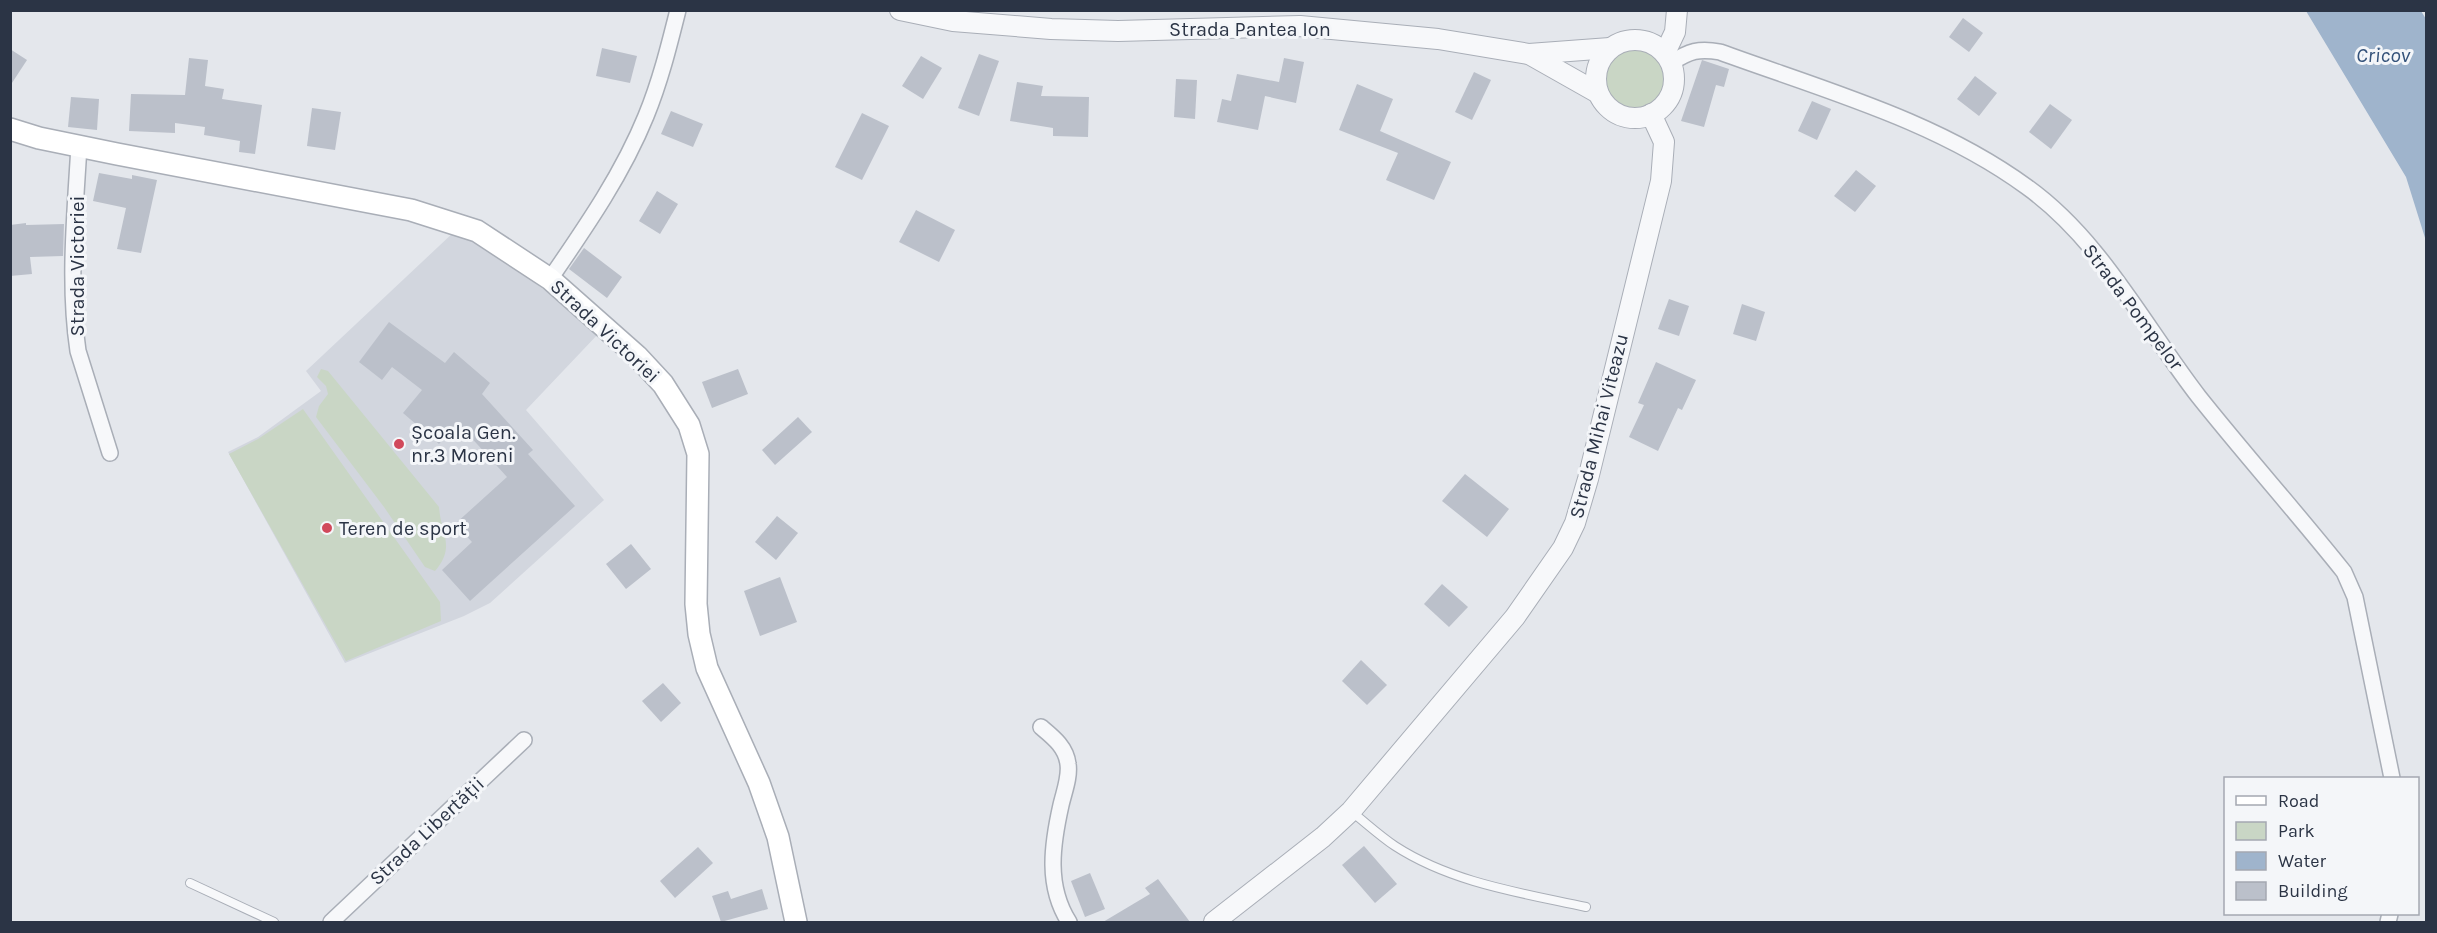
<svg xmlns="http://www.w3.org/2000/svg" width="2437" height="933" viewBox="0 0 2437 933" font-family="Karla,sans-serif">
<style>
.built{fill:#d2d6de}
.green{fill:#c9d6c5}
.water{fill:#9fb4cc}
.building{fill:#bbc0ca}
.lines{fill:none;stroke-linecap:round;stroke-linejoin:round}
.service-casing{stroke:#a9aeb7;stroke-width:10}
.minor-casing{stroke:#a9aeb7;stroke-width:18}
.tertiary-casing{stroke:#a9aeb7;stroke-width:22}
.secondary-casing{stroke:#a9aeb7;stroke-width:24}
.service{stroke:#f7f8fa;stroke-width:8}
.minor{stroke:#f7f8fa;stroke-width:15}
.tertiary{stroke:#f7f8fa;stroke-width:20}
.secondary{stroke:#fff;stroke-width:21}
.poi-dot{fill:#d1495b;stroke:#f4f6f9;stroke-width:2}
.labels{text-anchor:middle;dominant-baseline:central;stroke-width:6;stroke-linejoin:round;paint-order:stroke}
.street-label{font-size:20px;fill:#2b3445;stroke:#f4f6f9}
.poi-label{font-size:20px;fill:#2b3445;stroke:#f4f6f9;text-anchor:start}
.water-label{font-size:21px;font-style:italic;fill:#34527a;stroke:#f4f6f9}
</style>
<rect width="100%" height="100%" fill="#e4e7ec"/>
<path class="built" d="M455,231L487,247L600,332L526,410L604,500L490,603L464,616L345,663L228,452L258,437L321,391L306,371Z"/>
<g class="green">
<circle cx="1635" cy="78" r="32"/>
<path d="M321,369L328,371L439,507C441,535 456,546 435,571L425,567L384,507L316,417L319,406L328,394L326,386L317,377Z"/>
<path d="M303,409L440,602L441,621L346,661L229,454L258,439Z"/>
</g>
<path class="water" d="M2306,11H2421L2426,19V241L2406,177Z"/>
<g class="building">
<path d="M1963,18L1983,33L1969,52L1949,37Z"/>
<path d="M602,48L637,56L630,83L596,76Z"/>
<path d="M10,49L27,60L10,86Z"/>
<path d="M979,54L999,61L979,116L958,108Z"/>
<path d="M921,56L942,68L923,99L902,86Z"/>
<path d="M189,58L208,60L205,86L224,89L222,99L262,105L255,154L239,152L240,141L204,135L205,127L175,123V133L129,131L131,94L185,95Z"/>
<path d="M1284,58L1304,62L1296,103L1265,96L1258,130L1217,122L1222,99L1231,101L1237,74L1279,82Z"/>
<path d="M1702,60L1729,69L1724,87L1716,85L1704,127L1681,121Z"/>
<path d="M1474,72L1491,80L1472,120L1455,112Z"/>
<path d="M1975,76L1997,93L1979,116L1957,99Z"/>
<path d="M1176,79L1197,80L1195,119L1174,117Z"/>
<path d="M1017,82L1043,86L1041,96L1089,97L1088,137L1053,136V128L1010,121Z"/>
<path d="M1357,84L1393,99L1380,131L1451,162L1434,200L1386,180L1398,153L1339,130Z"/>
<path d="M71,97L99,99L97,130L68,127Z"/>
<path d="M1812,101L1831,109L1817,140L1798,131Z"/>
<path d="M2050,104L2072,120L2051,149L2029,132Z"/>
<path d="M312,108L341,112L335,150L307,146Z"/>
<path d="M671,111L703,124L693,147L661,134Z"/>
<path d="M862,113L889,126L862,180L835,167Z"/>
<path d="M1856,170L1876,186L1855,212L1834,196Z"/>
<path d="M99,173L132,179V175L157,180L141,253L117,249L126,208L93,201Z"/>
<path d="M657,191L678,204L660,234L639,221Z"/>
<path d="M916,210L955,230L939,262L899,242Z"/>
<path d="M26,223V225L64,224L63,256L30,257L32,274L10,276V225Z"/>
<path d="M584,248L622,277L607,298L569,269Z"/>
<path d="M1669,299L1689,306L1679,336L1658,329Z"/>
<path d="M1742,304L1765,312L1756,341L1733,334Z"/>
<path d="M389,322L445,363L454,352L490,383L482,394L533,450L528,454L575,506L470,601L442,570L472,542L455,524L507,477L457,422L439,444L403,413L422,390L392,367L382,380L359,362Z"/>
<path d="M1656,362L1696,380L1682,410L1678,408L1658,451L1629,437L1644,405L1638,403Z"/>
<path d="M738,369L748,394L712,408L702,382Z"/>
<path d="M798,417L812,432L775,465L762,450Z"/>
<path d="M1465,474L1509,509L1487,537L1442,501Z"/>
<path d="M777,516L798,533L776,560L755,542Z"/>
<path d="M631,544L651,569L626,589L606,564Z"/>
<path d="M780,577L797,622L760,636L744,591Z"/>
<path d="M1442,584L1468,607L1449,627L1424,604Z"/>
<path d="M1361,660L1387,685L1367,705L1342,681Z"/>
<path d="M663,683L681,703L661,722L642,701Z"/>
<path d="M1364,846L1397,884L1375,903L1342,865Z"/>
<path d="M698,847L713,863L675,898L660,881Z"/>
<path d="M1090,873L1105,909L1085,917L1071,881Z"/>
<path d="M1158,879L1190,922H1103L1150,894L1145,888Z"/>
<path d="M762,889L768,909L721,922L712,896L728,891L731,899Z"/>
</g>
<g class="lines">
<g class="service-casing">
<g id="service">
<path d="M1352,812C1366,823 1380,836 1395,846C1452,883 1522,893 1586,907"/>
<path d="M190,883L274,922"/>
</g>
</g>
<g class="minor-casing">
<g id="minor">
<path d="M1671,63C1689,51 1699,48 1720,52C1824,90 1937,121 2027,187C2101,240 2144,326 2199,397C2246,456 2297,513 2344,572L2355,597L2392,778"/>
<path d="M79,146C75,214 68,284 78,351L110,453"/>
<path d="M550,279C585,228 622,175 646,116C660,82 669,46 678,10"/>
<path d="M1041,727C1053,737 1066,747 1068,764C1070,777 1064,792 1061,805C1052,845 1046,886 1069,922"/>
<path d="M331,922L524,740"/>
<path d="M2388,922L2390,914"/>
</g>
</g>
<g class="tertiary-casing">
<g id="tertiary">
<path d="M900,10L953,21L1051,29L1118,31L1300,26L1438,39L1529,54L1610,48"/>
<circle cx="1635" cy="79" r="39"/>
<path d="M1665,53L1675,32L1677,10"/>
<path d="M1529,54L1598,93"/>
<path d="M1214,922L1323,837L1351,811L1515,617L1563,548L1575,523L1588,479L1661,181L1664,142L1651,114"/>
</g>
</g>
<g class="secondary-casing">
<path id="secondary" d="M10,129L39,138L117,154L411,210L477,231L550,279L637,356L663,384L689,425L698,454L696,604L699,634L707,668L759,783L778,837L796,922"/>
</g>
<use href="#service" class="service"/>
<use href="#minor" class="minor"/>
<use href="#tertiary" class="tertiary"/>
<use href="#secondary" class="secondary"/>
</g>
<g class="poi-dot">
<circle cx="399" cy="444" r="6"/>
<circle cx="327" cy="528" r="6"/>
</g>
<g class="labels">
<g class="street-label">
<text x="1250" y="29">Strada Pantea Ion</text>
<text transform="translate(77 266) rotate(-90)">Strada Victoriei</text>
<text transform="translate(2133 307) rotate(53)">Strada Pompelor</text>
<text transform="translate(605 331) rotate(43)">Strada Victoriei</text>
<text transform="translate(1599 426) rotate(-76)">Strada Mihai Viteazu</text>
<text transform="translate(427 831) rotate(-43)">Strada Libertății</text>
</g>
<g class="poi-label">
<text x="411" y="432">Școala Gen.<tspan x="411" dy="23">nr.3 Moreni</tspan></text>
<text x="339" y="528">Teren de sport</text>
</g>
<g class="water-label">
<text x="2383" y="55">Cricov</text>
</g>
</g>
<rect width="2437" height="933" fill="none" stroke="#2b3445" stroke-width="24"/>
<rect x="2224" y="777" width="195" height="138" fill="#f4f6f9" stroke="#a4a8b1" stroke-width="1.5"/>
<rect x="2236" y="796" width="30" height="9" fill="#ffffff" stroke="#a4a8b1" stroke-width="1.5"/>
<text x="2278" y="807" font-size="18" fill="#2b3445">Road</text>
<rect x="2236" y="822" width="30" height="18" fill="#c9d6c5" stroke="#a4a8b1" stroke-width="1.5"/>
<text x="2278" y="837" font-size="18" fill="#2b3445">Park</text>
<rect x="2236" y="852" width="30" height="18" fill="#9fb4cc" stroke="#a4a8b1" stroke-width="1.5"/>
<text x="2278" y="867" font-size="18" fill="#2b3445">Water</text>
<rect x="2236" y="882" width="30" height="18" fill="#bbc0ca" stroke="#a4a8b1" stroke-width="1.5"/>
<text x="2278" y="897" font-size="18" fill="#2b3445">Building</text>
</svg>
